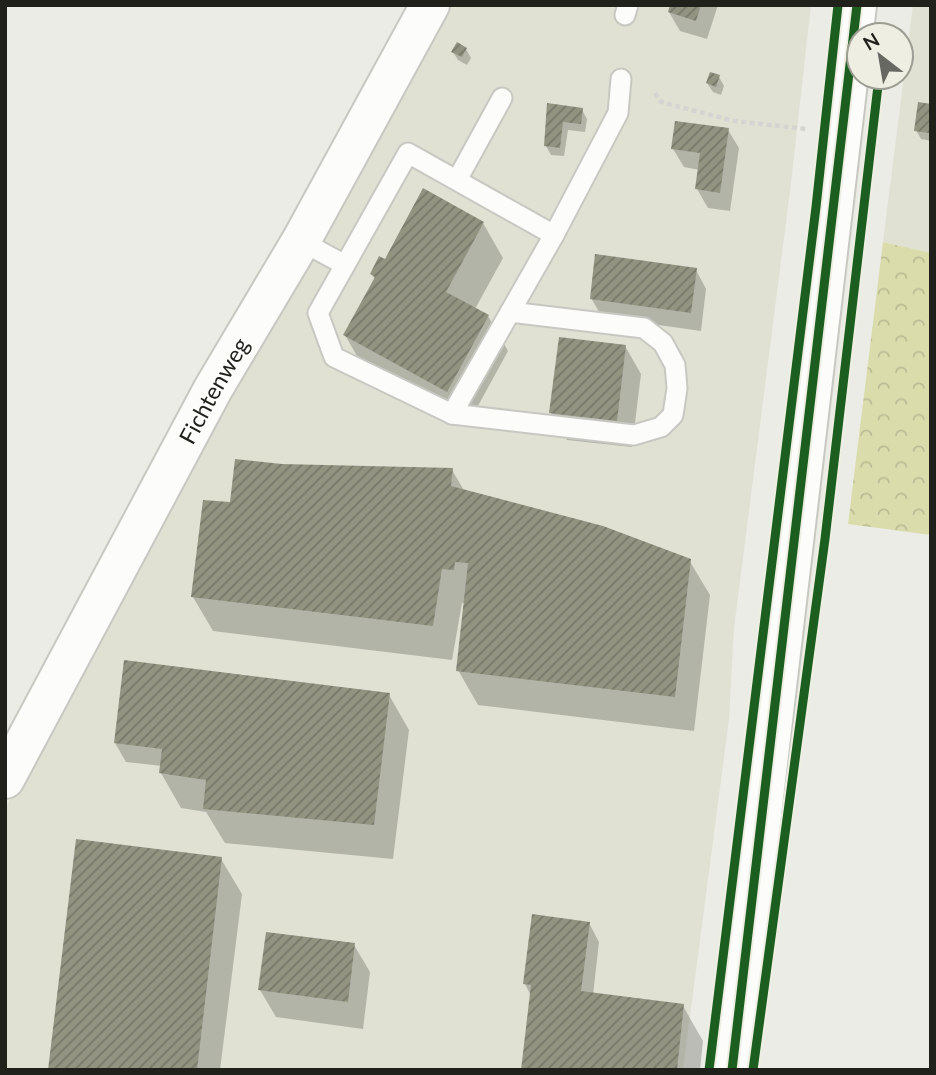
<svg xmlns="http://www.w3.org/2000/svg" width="936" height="1075" viewBox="0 0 936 1075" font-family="Lato,sans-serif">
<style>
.built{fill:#e0e1d3}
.forest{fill:url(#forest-crowns)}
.shadow{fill:#0003}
.building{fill:url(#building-hatch)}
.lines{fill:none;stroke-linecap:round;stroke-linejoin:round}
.service-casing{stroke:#c8c8c3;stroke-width:23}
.minor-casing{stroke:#c8c8c3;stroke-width:42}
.secondary-casing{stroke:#c8c8c3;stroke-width:42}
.path{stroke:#d4d5d2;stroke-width:4.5;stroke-dasharray:5 3.5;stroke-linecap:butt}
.service{stroke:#fcfcfb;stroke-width:19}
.minor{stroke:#fcfcfb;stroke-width:38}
.secondary{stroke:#fcfcfb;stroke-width:38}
.cycleway-casing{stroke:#eeefe2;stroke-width:13}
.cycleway{stroke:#1b5e20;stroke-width:9}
.labels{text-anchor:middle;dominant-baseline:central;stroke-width:7;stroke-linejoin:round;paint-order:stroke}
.street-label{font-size:23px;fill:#21211c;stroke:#eeefe2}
</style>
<defs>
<pattern id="forest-crowns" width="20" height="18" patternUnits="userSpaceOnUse" patternTransform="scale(1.75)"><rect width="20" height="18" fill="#dadcac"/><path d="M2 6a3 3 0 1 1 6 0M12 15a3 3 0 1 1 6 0" fill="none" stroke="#bbbc93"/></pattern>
<pattern id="building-hatch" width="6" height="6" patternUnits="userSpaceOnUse" patternTransform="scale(1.75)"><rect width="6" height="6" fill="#929381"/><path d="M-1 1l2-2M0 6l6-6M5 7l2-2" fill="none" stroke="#777869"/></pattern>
</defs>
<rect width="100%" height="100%" fill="#ebece5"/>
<g class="built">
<path d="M445,5H811L791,183L734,628L729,719L683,1070H5V809L204,437Z"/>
<path d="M913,5H931V253L883,242Z"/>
</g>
<path class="forest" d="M883,242L931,253V535L848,524Z"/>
<g class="shadow">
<path d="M672,5H718L707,39L680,31L669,12Z"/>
<path d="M466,49L471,58L467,65L458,60L453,52Z"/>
<path d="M719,77L724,86L721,95L713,92L707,83Z"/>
<path d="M931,106V141L921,139L916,130Z"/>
<path d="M582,110L587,119L585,132L568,130L564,156L551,155L546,146L549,123Z"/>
<path d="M728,130L739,148L730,211L708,208L697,189L700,170L684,167L673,149Z"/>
<path d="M483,223L503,258L475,309L488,316L508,351L467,426L365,370L345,335L375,280L372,274Z"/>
<path d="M696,270L706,289L701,331L602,317L591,298Z"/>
<path d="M625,346L641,374L632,447L567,440L551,413Z"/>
<path d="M282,466L452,470L465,492L689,560L710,595L694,731L478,705L458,670L465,603H462L452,660L213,631L193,597L231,504Z"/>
<path d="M389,695L409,730L393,859L225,843L206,812L181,808L161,773L162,766L126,762L115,743Z"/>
<path d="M221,859L242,894L220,1070H50Z"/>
<path d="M589,923L599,942L593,995L683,1006L703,1041L700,1070H523L531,996L525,984Z"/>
<path d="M354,945L370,972L363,1029L276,1017L260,990Z"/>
</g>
<g class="building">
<path d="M670,5H701L696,21L668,12Z"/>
<path d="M457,42L467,48L462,57L451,52Z"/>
<path d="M710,72L720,75L716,87L706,83Z"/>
<path d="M918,102L931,104L929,133L914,131Z"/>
<path d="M547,103L583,108L581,124L563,122L560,148L544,146Z"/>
<path d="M675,121L729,128L720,193L695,189L700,153L671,149Z"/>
<path d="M423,188L484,222L446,292L489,315L447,392L343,335L375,277L370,274L379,256L385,259Z"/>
<path d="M595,254L697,268L691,313L590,299Z"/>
<path d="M559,337L626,345L617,421L549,413Z"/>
<path d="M235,459L282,464L453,468L451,486L603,526L691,559L675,697L456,671L468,563L455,562L454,570L442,569L433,626L191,597L203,500L230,502Z"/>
<path d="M124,660L390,693L374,825L203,809L206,780L159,773L162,749L114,743Z"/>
<path d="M76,839L222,857L197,1070H48Z"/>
<path d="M532,914L590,922L581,991L684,1004L677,1070H521L531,985L523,984Z"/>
<path d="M266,932L355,943L348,1002L258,990Z"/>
</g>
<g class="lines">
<g class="service-casing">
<g id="service">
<path d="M625,15L628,5"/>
<path d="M457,180L502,98"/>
<path d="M301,241L345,265"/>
<path d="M510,312L644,328L663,343L675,365L677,388L673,415L661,427L634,435L452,414L334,357L318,313L408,153L554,235"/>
<path d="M452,414L554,235L618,113L621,79"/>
</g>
</g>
<g class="minor-casing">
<g id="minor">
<path id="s1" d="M5,779L213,389L301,241L430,5"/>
</g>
</g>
<g class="secondary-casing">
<path id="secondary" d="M732,1070L857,5"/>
</g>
<path class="path" d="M655,93L661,102L734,121L806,129"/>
<use href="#service" class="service"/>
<use href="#minor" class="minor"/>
<use href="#secondary" class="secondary"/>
<g class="cycleway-casing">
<g id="cycleway">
<path d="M709,1070L816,207L838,5"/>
<path d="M732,1070L857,5"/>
<path d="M753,1070L825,539L879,77"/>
</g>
</g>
<use href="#cycleway" class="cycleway"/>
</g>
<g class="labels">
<g class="street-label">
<text stroke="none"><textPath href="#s1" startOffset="441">Fichtenweg</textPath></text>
</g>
</g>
<rect width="936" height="1075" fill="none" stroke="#21211c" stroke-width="14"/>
<g transform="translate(880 56) rotate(329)"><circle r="33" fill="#eeefe2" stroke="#9c9d93" stroke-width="2"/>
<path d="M0-5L12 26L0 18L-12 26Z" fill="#686862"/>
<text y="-10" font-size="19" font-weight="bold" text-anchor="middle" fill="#21211c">N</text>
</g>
</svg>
